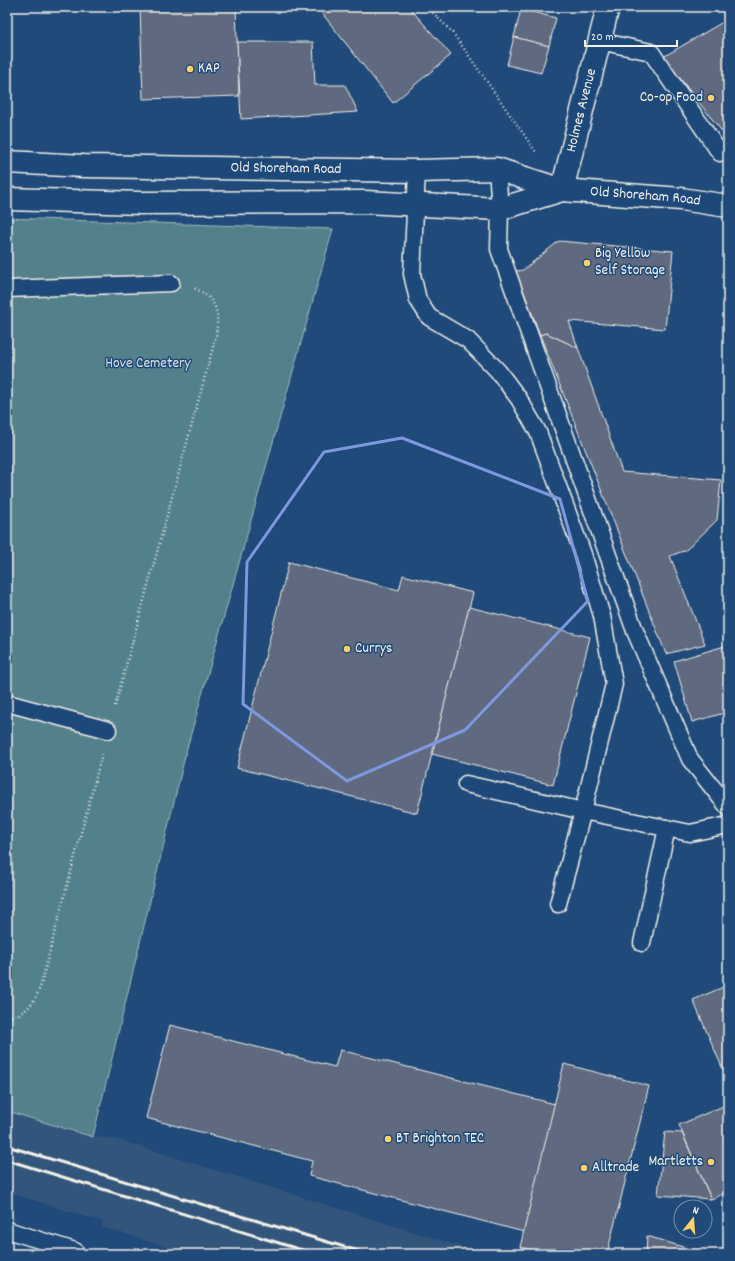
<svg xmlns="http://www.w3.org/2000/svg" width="735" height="1261" viewBox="0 0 735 1261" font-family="Dekko,sans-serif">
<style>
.built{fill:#32547c}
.green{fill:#52818b;stroke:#a3b9ba}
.building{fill:#5f6a80;stroke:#f4f1e8}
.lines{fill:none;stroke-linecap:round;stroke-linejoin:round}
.service-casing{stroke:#f4f1e8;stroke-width:19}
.minor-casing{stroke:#f4f1e8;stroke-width:25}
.primary-casing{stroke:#f4f1e8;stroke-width:25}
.path{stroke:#f4f1e8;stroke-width:2.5;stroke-dasharray:1 3;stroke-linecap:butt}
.service{stroke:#1f4a7a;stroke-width:16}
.minor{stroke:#1f4a7a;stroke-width:22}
.primary{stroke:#1f4a7a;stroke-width:22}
.rail{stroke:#f4f1e8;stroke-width:3}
.marked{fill:none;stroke:#7e97df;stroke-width:3;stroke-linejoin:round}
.poi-dot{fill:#ffd166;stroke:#1f4a7a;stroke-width:1.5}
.labels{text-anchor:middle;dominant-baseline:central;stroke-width:3;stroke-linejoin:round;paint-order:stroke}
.poi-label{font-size:15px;fill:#f4f1e8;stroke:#1f4a7a;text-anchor:start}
.street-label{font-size:15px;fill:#f4f1e8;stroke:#1f4a7a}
.park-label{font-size:15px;fill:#dce0da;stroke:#1f4a7a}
</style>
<rect width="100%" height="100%" fill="#1f4a7a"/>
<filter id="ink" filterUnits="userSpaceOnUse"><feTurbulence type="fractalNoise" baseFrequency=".025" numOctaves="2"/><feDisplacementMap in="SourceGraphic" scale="8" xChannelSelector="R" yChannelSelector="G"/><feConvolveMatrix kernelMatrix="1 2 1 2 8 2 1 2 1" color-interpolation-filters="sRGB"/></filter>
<g filter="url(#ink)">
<path class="built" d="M7,1111L93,1137L116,1139L485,1254H190L102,1227L103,1222L7,1192Z"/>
<path class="green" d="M7,218L333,229L187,748L93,1137L7,1111Z"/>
<g class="building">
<path d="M140,7H236L239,96L143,99Z"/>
<path d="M317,7H409L451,55L393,103Z"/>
<path d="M521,9L556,18L549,46L514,37Z"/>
<path d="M728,19V139L663,57Z"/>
<path d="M514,37L549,46L541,73L507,65Z"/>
<path d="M237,42H313L315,85H345L358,112L241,119Z"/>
<path d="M559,241L673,251L665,329L569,321L578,348L546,333L540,335L516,271L523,270Z"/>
<path d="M546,333L578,348L622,472L721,480L717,520L686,550L670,556L705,644L666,654L540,335Z"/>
<path d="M289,562L399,590L403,575L473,593L417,813L237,768Z"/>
<path d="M469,607L590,637L553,785L432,754Z"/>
<path d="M728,645V712L692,722L674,661Z"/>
<path d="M728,985V1081L693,1000Z"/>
<path d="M170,1025L335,1067L340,1050L555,1104L524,1232L309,1176L312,1161L146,1118Z"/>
<path d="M564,1064L649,1086L607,1254H549L520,1247Z"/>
<path d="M728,1104V1192L711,1199L679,1125Z"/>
<path d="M665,1132L682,1133L711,1199L658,1195Z"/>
<path d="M647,1236L706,1254H646Z"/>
</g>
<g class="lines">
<g class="service-casing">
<g id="service">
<path d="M599,41L651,52L720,153"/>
<path d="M497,169L500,209L499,249L635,631L690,759L728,807"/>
<path d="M417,171L412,274L418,300L429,317L468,340L498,371L519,399L538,432L583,554L602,616L614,684L583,811L466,784"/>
<path d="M7,289L171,283"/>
<path d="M7,703L108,730"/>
<path d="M558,904L583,811L690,833L728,825"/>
<path d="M642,943L667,828"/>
<path d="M7,1230L75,1251L74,1254"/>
</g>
</g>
<g class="minor-casing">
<g id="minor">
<path id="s1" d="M562,190L608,7"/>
</g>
</g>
<g class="primary-casing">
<g id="primary">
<path id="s2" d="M7,162L84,166L417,171L497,169L562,190L681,199L728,206"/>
<path d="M7,199L141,203L365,202L500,209L562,190"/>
</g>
</g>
<g class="path">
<path d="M427,7L453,33L536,152"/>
<path d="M115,706L216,336C219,311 218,300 194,288"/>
<path d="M7,1017C25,1016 34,1003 40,988L102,754"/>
</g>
<use href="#service" class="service"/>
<use href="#minor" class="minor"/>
<use href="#primary" class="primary"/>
<g class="rail">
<path d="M7,1146L368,1254"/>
<path d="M7,1160L315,1254"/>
</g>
</g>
</g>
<path class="marked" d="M402,438L560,499L588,601L465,730L347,781L243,704L247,562L324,452Z"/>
<g class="poi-dot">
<circle cx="190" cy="69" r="4"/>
<circle cx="711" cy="98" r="4"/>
<circle cx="587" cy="263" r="4"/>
<circle cx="347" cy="649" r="4"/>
<circle cx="388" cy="1139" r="4"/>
<circle cx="711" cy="1162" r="4"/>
<circle cx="584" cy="1168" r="4"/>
</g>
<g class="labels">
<g class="poi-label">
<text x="198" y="69">KAP</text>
<text x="703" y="98" text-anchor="end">Co-op Food</text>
<text x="595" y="254">Big Yellow<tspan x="595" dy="17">Self Storage</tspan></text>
<text x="355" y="649">Currys</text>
<text x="396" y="1139">BT Brighton TEC</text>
<text x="703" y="1162" text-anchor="end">Martletts</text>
<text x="592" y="1168">Alltrade</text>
</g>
<g class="street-label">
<text stroke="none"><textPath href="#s1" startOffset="82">Holmes Avenue</textPath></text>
<text stroke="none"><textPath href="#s2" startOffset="279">Old Shoreham Road</textPath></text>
<text stroke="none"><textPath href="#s2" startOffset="642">Old Shoreham Road</textPath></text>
</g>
<g class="park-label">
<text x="148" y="364">Hove Cemetery</text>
</g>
</g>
<rect width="735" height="1261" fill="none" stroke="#1f4a7a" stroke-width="24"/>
<rect x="12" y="12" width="711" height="1237" fill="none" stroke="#f4f1e8" stroke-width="1.5" filter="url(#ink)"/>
<g transform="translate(693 1219) rotate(17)"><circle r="19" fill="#1f4a7a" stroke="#748da6"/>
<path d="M0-3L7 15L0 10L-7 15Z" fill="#ffd166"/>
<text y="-6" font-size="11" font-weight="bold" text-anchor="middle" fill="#f4f1e8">N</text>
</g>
<path d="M585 40v6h92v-6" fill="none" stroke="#f4f1e8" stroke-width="2"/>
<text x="591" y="40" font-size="12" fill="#f4f1e8" stroke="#1f4a7a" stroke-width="3" paint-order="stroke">20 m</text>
</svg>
